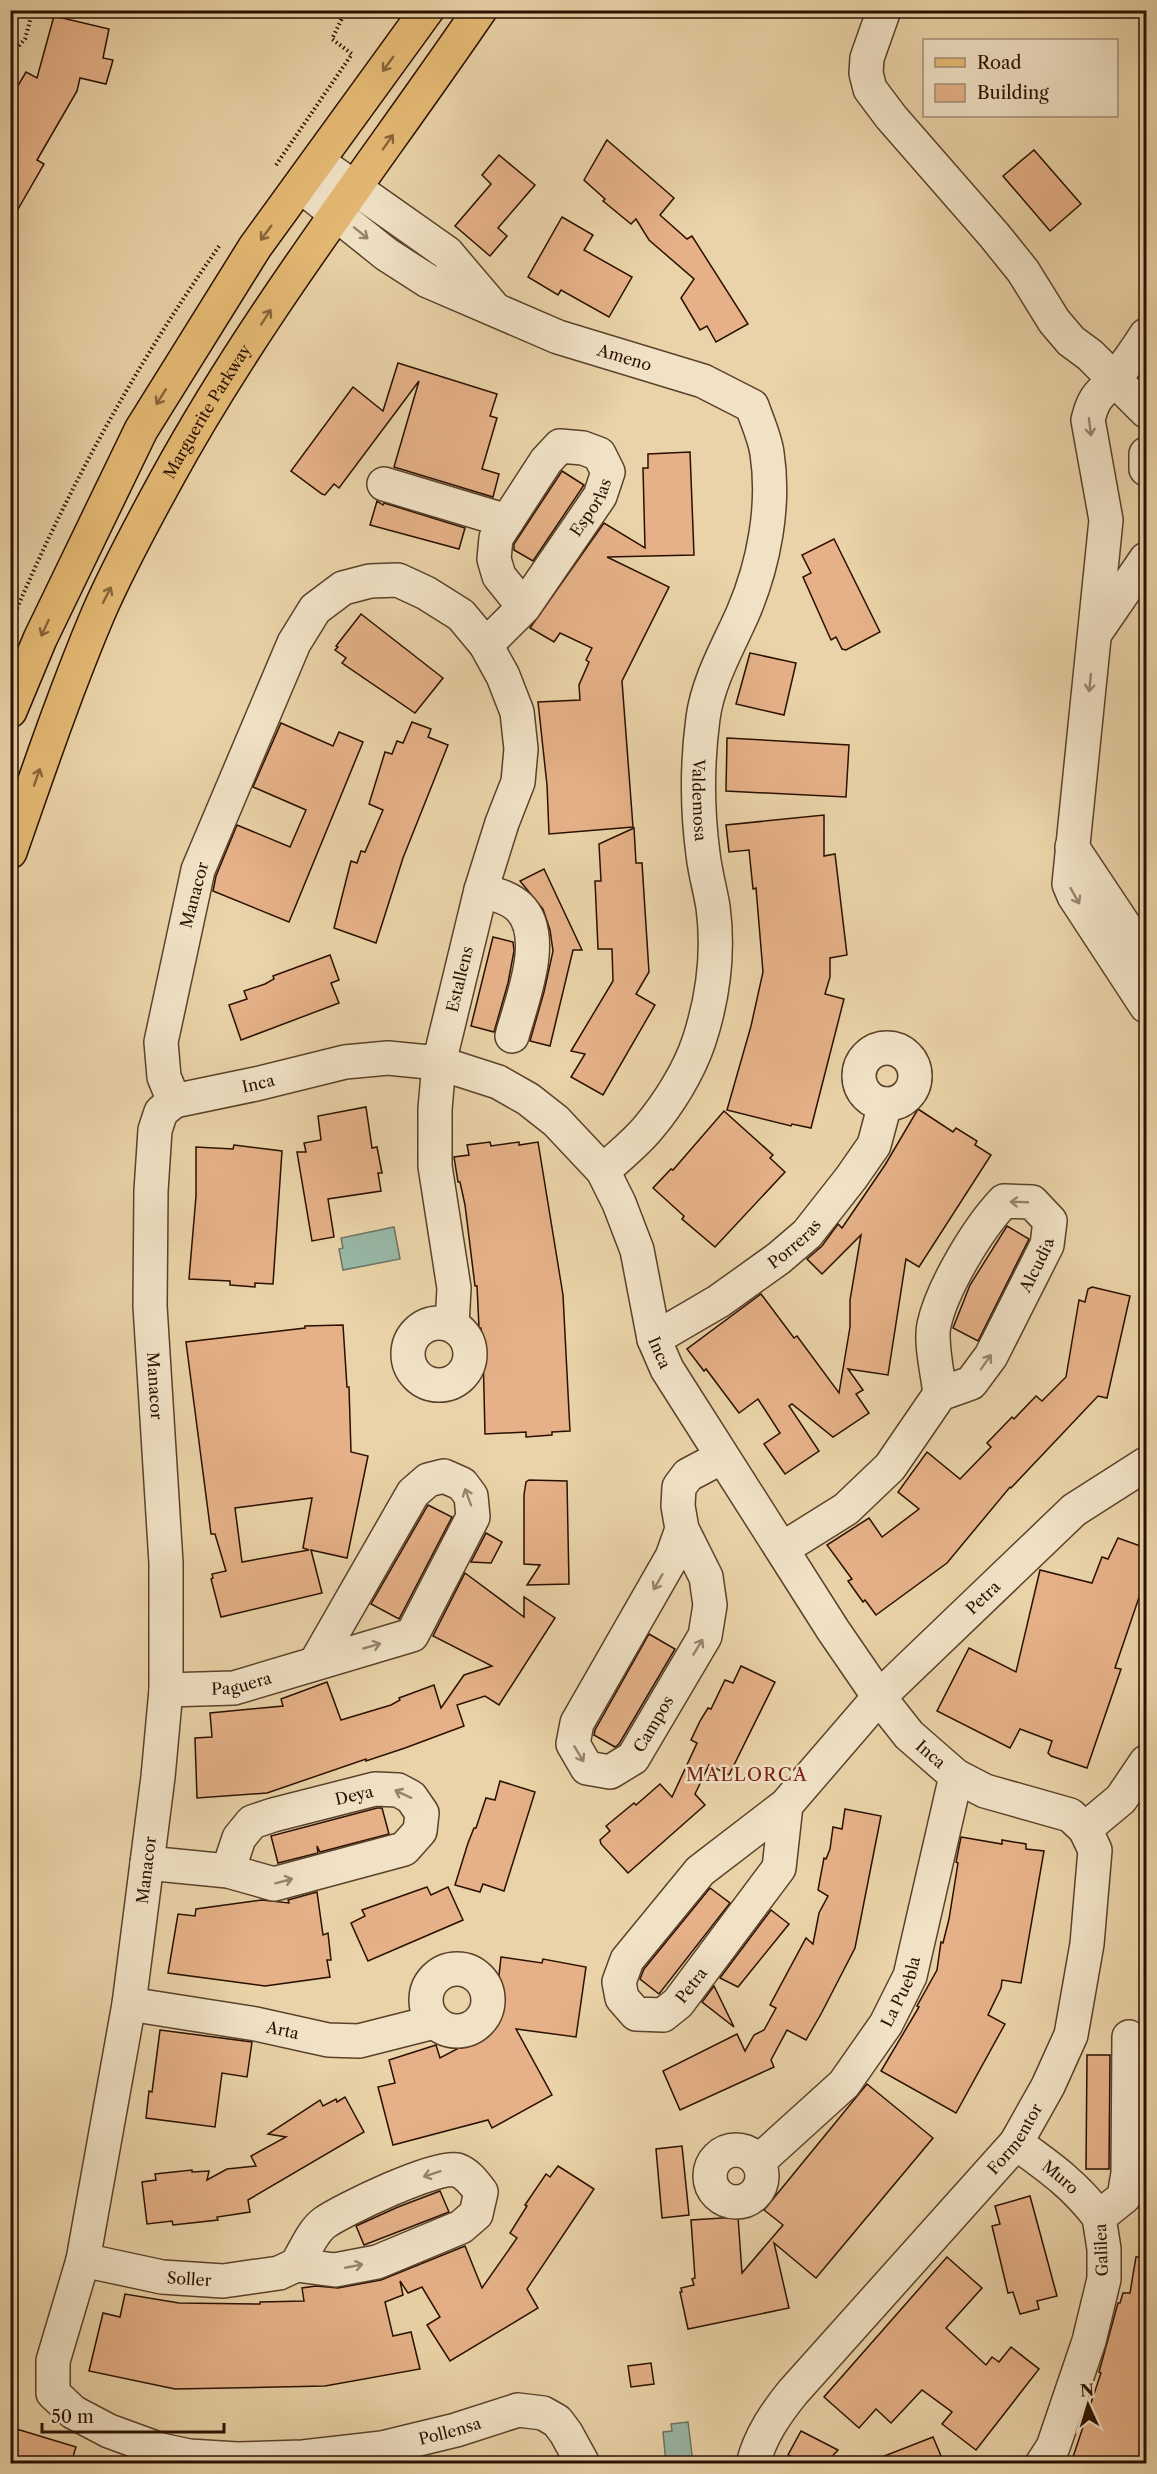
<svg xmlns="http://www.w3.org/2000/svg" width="1157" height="2474" viewBox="0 0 1157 2474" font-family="'Libre Caslon Text',serif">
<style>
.water{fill:#98b8a7;stroke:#6c7564;stroke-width:1.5}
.building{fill:#e6b188;stroke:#2a1000;stroke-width:1.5;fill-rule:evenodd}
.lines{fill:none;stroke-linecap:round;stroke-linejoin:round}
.minor-casing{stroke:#5a412a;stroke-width:36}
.major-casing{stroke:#2a1000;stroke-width:36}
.path{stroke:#2a1000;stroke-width:4;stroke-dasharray:1.5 3;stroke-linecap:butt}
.minor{stroke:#f1e2c6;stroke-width:33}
.major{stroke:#e5ba74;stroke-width:33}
.oneway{stroke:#88653a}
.oneway2{stroke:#97846d}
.labels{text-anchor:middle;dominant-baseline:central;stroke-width:5;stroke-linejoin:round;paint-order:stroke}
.street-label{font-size:16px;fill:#2a1000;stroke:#f1e2c6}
.neighbourhood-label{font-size:18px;letter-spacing:1.5px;fill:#7a1f14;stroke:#f1e2c6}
</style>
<rect width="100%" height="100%" fill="#ead3a8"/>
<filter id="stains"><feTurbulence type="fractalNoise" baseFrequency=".00333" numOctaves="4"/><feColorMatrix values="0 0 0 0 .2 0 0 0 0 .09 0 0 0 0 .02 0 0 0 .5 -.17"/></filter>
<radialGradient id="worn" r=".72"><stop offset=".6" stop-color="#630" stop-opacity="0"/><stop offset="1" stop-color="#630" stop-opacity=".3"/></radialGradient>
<g class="water">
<path d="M394,1227L400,1259L343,1270L339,1249L343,1248L341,1238Z"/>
<path d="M688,2422L693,2463H666L663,2432L672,2431L671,2424Z"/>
</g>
<g class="building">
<path d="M54,16L109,29L103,58L113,60L106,84L80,78L77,91L37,160L44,164L10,223V99L26,72L37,78Z"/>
<path d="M607,140L674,198L660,215L687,239L692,236L748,324L716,342L707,326L700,330L681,298L694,279L649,240L636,219L631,224L603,201L605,199L584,180Z"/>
<path d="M1034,150L1081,204L1050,231L1003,176Z"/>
<path d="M499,155L535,185L498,228L507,236L490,256L455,226L491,184L482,175Z"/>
<path d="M562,217L593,235L584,250L632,277L609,317L561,290L558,295L528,277Z"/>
<path d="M398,363L497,394L490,416L497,418L482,469L499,474L493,497L394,467L419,381L339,488L334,484L325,495L322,494L291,471L353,387L383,411Z"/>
<path d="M690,452L694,555L607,557L669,587L622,681L633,827L549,834L547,785L538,702L580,700L579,685L589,662L586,660L592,648L560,633L554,642L530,628L604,523L645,548L643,468H648V454Z"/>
<path d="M562,471L584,485L533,561L514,550V544Z"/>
<path d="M377,501L383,505L384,503L465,528L459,549L370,525Z"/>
<path d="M834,539L880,632L846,650L842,649L836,637L831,640L803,577L811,573L802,555Z"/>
<path d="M361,614L443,678L415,713L342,663L346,658L335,650L338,647L336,646Z"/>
<path d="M750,653L796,663L784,715L736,704Z"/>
<path d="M412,722L431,729L428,737L448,745L403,858L376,943L334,928L351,861L357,863L361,851L365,852L383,810L369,804L385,752L392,754L397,741L403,743Z"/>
<path d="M281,723L333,746L339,732L363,742L289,922L213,891L216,876L237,825L290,847L306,810L253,787Z"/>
<path d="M727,738L849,745L846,797L726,791Z"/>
<path d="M824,815V856L835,854L847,955L830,958V977L825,994L844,999L811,1128L792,1124L791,1126L727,1110L751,1026L763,972L756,888L753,889L749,850L729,852L726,825Z"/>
<path d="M634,828L636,863H642L649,972L636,994L655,1005L603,1095L571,1077L585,1054L571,1051L613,981L612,949H598L595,881H601L599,844Z"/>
<path d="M544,869L582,950H573L550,1046L530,1041L544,992L553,951L550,930L543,909L520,881Z"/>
<path d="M493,937L513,942L514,951L508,983L494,1032L471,1026Z"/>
<path d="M330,955L339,980L331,983L339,1003L241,1040L229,1005L247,999L244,991L265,984L274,979L273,976Z"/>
<path d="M366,1107L372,1148L377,1147L382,1173H378L381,1191L328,1199L334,1237L312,1241L297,1152H306L304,1143L321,1140L318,1116Z"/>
<path d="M918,1109L953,1132L956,1128L977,1141L975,1145L991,1155L919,1267L906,1259L888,1375L848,1369L863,1390L856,1394L869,1413L833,1437L792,1404L789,1406L819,1451L785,1474L764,1444L780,1433L758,1399L739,1413L706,1369L704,1371L687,1349L761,1294L794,1338L797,1336L839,1393L850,1327V1300L861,1235L822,1274L807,1259L822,1246L838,1224L842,1228L885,1165Z"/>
<path d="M724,1111L773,1155L770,1158L785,1172L715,1247L682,1219L684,1216L653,1188L671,1169L673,1170Z"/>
<path d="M490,1142L491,1146L519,1142V1145L538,1142L563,1295L569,1412L570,1431L552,1432V1435L526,1437V1432L485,1434L483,1351L481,1328H479L477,1286H475L465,1205L460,1182H458L454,1157L469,1155L467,1145Z"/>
<path d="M234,1145L282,1151L273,1284L255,1283V1287L230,1285V1281L189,1279L196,1196V1147L233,1149Z"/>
<path d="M1007,1226L1029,1239L978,1341L953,1328L970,1285Z"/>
<path d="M1092,1287L1130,1296L1107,1398L1098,1396L1011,1488L1010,1487L947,1563L876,1615L865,1600L863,1602L848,1581L852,1579L827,1545L869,1518L882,1537L919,1509L898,1492L927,1452L960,1479L991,1447L987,1443L1012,1417L1014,1419L1036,1396L1042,1401L1066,1377L1079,1300L1085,1302L1088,1289Z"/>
<path d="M343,1325L347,1387H349L351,1452L368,1456L347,1558L311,1550L322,1593L221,1617L211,1579L213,1578L212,1574L226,1571L215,1534H211L186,1342L305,1328V1326ZM312,1498L303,1548L309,1550L242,1562L235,1508Z"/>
<path d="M529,1480L567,1481L569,1584L527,1585L540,1565L524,1564V1495L526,1482Z"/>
<path d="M428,1505L452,1517L399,1619L371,1604Z"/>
<path d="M486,1533L502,1542L491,1563L471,1562Z"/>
<path d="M1118,1538L1146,1548V1577L1115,1668L1121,1669L1087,1768L1051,1756L1048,1753L1052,1741L1020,1729L1010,1748L937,1711L969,1648L1016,1672L1040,1570L1092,1583L1102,1557L1108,1559Z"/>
<path d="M465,1573L524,1617V1597L555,1618L499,1705L485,1696L457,1705L464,1726L405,1748L366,1761V1759L267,1793L197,1798L195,1738L212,1737L210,1713L283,1706L281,1699L327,1682L341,1720L391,1705L400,1700L399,1698L434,1685L441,1708L464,1675L492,1666L433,1636Z"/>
<path d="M649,1634L675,1649L619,1744L615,1747L594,1735L595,1730Z"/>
<path d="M741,1666L775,1682L729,1775L709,1765L695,1794L705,1805L628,1873L601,1844L600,1840L610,1831L606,1826L634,1803L636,1805L660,1784L672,1797L697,1743L691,1740L700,1721L708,1708L711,1709L725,1680L733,1683Z"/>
<path d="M500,1781L535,1792L504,1891L483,1884L480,1892L455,1885L468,1843L474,1828H476L486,1798L495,1800Z"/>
<path d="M377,1808H382L389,1834L320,1852L317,1846L318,1853L278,1863L271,1836Z"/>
<path d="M845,1809L881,1816L855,1948L821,2014L806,2040L787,2030L771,2060L774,2067L680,2110L663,2071L737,2034L745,2051L754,2035L764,2030L776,2008L770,2005L806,1938L813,1944L819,1913L828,1896L818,1890L824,1858L826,1859L830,1849L833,1827L842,1829Z"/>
<path d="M961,1837L1002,1844V1840L1026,1844V1849L1044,1851L1021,1983L1002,1980L1001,1988L988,2015L1005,2024L956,2113L881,2071L919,2007L917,2006L937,1970L941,1942L943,1943L949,1919L958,1863L956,1862Z"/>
<path d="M427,1887L431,1895L448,1887L463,1920L368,1961L351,1923L365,1916L362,1910Z"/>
<path d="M710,1888L730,1903L659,1994L640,1979L644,1969Z"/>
<path d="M317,1892L323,1935L328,1933L331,1960H327L330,1977L265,1986L168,1973L178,1914L195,1916L196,1909L262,1900L289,1903L288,1900Z"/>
<path d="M771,1910L789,1924L738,1987L720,1978Z"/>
<path d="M501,1957L542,1963L543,1959L586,1967L576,2037L516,2029L552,2095L492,2128L488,2120L393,2145L378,2087L395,2083L389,2060L436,2045L440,2058L493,2030Z"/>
<path d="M714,1986L734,2027L702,2002Z"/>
<path d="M160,2030L252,2042L247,2077L222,2073L215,2127L146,2118L149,2091L152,2092Z"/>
<path d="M1087,2055H1110L1109,2169H1086Z"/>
<path d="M867,2084L933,2138L816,2278L774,2243L789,2308L688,2329L680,2292H682L681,2288L694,2285L692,2279L695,2278L691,2220L738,2217L742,2273L783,2225L764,2210Z"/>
<path d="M345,2097L364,2132L248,2200L250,2212L217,2217L218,2220L173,2225L172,2221L147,2224L142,2182L156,2180L155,2174L192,2170V2172L209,2171L207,2180L227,2169L256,2166L251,2156L286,2137L268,2134L320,2100L323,2106L336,2099L337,2102Z"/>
<path d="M682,2146L689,2215L662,2218L656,2149Z"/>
<path d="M558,2166L594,2189L527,2289L538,2308L450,2361L427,2325L440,2317L422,2287L408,2293L400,2281L403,2295L385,2302L393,2336L411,2332L420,2369L325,2386L175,2389L89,2371L103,2313L120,2317L125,2294L179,2303L260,2304V2302L304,2301L302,2288L316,2286L338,2288L381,2280L465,2246L482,2288L517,2238L510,2233L527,2206L525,2205L546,2174L550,2177Z"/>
<path d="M440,2191L449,2212L364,2245L356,2226L398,2207Z"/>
<path d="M1030,2196L1057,2296L1037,2301L1039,2309L1020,2314L1013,2292L1008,2293L992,2226L1000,2224L995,2206Z"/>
<path d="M947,2257L982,2288L946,2328L986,2365L992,2357L999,2362L1011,2347L1039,2369L976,2450L942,2424L952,2412L922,2390L891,2423L876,2409L859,2428L824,2397Z"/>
<path d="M1136,2257H1146V2463H1071L1101,2373L1099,2372L1118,2303H1120L1123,2293H1130Z"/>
<path d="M651,2363L654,2384L631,2387L628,2366Z"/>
<path d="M10,2427L76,2447L71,2463H35L10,2456Z"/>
<path d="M801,2431L838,2450L826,2463H806L788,2455Z"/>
<path d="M933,2437L944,2463H869V2462Z"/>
</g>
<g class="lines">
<g class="minor-casing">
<g id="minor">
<path d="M884,10L867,58L866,73L870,89L891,117L994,235L1023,271L1054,321L1071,341L1090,355L1146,411"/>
<path d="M318,162L447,253L492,306"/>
<path id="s1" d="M301,186L386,254L428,281L558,337L703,381L752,406C757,421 765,438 767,453C775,506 764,564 743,613C728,647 708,681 703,718C697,763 697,809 703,854C705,872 710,889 713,907C719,952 713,998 699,1041C689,1071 669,1103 649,1127C636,1143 618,1157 603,1171"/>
<path d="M1146,335C1137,349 1127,364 1116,377C1100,395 1094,395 1088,420L1106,520L1069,884L1074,896L1146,1006"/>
<path d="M1146,454V469"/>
<path d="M384,484L507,521"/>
<path d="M1098,629L1146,559"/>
<path id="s2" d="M486,645L524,607L600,496L608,472L599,454L583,448L560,446L546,461L496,538L494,559L499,576L524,607"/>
<path d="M1072,847L1146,958"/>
<path d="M481,890C493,894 509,897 519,907C549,936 521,1002 512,1036"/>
<circle cx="887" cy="1076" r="28"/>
<path id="s3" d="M174,1101L256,1084L345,1062L388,1058L439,1063L498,1082L528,1099L556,1121L603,1171L619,1203L637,1250L654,1339L667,1369L833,1630L879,1697L909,1735L956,1776L985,1791L1070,1815L1085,1829"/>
<circle cx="439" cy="1354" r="31"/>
<path id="s4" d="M452,1325L454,1288L435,1166V1109L439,1063L481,890L502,823L518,782L521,749L517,712L503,676L486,645L461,615L426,593L398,580L370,581L343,588L315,609L294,643L198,870L161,1042L164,1077L174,1101L161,1112L155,1130L151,1191L150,1306L166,1563V1690L158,1777L129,2004L83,2260L53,2361V2393L73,2412L109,2431L161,2450L189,2456L237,2459L303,2457L382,2448L456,2430L518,2410L543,2413L557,2421L566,2433L583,2464"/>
<path id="s5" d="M654,1339L719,1301L779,1258L807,1234L851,1178L874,1145L885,1104"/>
<path id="s6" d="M682,1529L672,1557L577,1723L573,1744L587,1768L610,1772L633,1758L705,1636L710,1605L706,1577L682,1529L678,1506L679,1487L688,1475L722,1457"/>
<path id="s7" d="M782,1549L846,1509L890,1467L940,1394L971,1383L991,1356L1047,1245L1050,1221L1032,1202L1004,1201C978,1228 942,1288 934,1325C930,1342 938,1375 940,1394"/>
<path id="s8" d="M166,1690L234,1688L412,1635L473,1517L471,1496L462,1484L444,1476L428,1480L413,1493L316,1662"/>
<path id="s9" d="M786,1805L779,1868L678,2003L663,2015L636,2014L622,1998L619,1982L627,1960L700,1871L786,1805L879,1697L1074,1510L1146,1464"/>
<path d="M147,1863L228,1871L274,1884L404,1849L420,1831L422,1813L411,1797L398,1790L375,1789L273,1815L252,1822L239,1838L228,1871"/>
<circle cx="457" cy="2000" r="31"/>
<path id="s10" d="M129,2004L256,2024L328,2040L359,2041L434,2022"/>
<path id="s11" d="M1016,2143C1049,2167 1074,2184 1099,2217"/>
<circle cx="736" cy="2176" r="26"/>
<path id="s12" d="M758,2162L844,2084L886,2024L910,1976L956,1776"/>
<path id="s13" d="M83,2260L162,2277L223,2281L279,2273L296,2265L335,2270L377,2262L461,2227L476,2214L481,2192C474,2183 468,2174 457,2170C438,2164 342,2210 324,2223C312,2232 304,2253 296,2265"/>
<path id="s14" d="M753,2464C760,2436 776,2413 793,2392L1016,2143L1048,2086L1071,2035L1087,1944L1095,1850L1085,1829L1121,1799L1146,1762"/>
<path d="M1042,2464L1053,2447L1089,2341L1104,2279V2249L1099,2217L1124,2197L1128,2173L1129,2037"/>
</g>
</g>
<g class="major-casing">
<g id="major">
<path d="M10,711L40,639L141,430L255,247L427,10"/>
<path id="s15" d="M10,852C38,772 65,692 98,614C117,570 143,522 166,480C256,315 374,165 480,10"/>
</g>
</g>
<g class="path">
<path d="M10,56L25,39L33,10"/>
<path d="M276,165L352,54L332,39L346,10"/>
<path d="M10,625C66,491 136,364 220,245"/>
</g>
<use href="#minor" class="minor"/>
<use href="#major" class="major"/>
</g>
<defs><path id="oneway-shaft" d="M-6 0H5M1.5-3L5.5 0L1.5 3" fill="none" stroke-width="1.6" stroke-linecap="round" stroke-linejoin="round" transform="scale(1.5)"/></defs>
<g class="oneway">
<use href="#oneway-shaft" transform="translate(388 64) rotate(126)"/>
<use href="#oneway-shaft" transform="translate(388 142) rotate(-55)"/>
<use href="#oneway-shaft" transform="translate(266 233) rotate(127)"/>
<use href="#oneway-shaft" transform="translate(266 317) rotate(-57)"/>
<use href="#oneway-shaft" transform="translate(161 397) rotate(122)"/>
<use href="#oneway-shaft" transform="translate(107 595) rotate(-63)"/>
<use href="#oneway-shaft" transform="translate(45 628) rotate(115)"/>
<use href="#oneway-shaft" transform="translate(37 777) rotate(-71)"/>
</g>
<g class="oneway2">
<use href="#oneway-shaft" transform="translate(361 233) rotate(39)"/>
<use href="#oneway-shaft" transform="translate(1090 427) rotate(83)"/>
<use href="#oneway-shaft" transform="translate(1090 683) rotate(96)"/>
<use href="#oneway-shaft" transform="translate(1075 896) rotate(61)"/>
<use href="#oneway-shaft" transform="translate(1019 1202) rotate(-178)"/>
<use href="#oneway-shaft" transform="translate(986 1362) rotate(-55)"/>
<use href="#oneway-shaft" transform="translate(468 1497) rotate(-110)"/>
<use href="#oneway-shaft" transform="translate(658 1582) rotate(120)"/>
<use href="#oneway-shaft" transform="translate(372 1646) rotate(-16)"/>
<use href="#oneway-shaft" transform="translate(698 1647) rotate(-59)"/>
<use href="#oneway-shaft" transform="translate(579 1754) rotate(59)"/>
<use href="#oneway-shaft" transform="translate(403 1794) rotate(-155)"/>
<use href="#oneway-shaft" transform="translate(284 1881) rotate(-15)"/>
<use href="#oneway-shaft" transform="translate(432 2174) rotate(162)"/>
<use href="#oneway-shaft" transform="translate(354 2266) rotate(-11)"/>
</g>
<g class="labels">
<g class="street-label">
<text stroke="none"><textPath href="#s1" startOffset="370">Ameno</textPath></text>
<text stroke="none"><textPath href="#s15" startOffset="484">Marguerite Parkway</textPath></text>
<text stroke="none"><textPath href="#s2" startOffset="174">Esporlas</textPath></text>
<text stroke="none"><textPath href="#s1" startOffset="915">Valdemosa</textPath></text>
<text transform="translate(194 895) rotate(-75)">Manacor</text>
<text stroke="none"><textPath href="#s4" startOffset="350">Estallens</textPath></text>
<text stroke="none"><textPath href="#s3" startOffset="86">Inca</textPath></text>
<text stroke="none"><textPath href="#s5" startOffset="170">Porreras</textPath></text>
<text stroke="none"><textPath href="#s7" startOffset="393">Alcudia</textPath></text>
<text stroke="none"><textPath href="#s3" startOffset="662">Inca</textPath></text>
<text stroke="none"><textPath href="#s4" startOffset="1718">Manacor</textPath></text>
<text stroke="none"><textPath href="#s9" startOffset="849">Petra</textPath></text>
<text stroke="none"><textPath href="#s8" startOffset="76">Paguera</textPath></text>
<text stroke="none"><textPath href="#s6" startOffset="360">Campos</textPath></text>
<text stroke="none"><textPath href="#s3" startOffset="1148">Inca</textPath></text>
<text transform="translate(354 1795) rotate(-13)">Deya</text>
<text transform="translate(146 1870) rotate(-83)">Manacor</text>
<text transform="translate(691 1985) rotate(-52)">Petra</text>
<text stroke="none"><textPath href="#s12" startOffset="225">La Puebla</textPath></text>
<text stroke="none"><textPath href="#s10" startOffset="156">Arta</textPath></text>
<text stroke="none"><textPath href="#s14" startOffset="420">Formentor</textPath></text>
<text stroke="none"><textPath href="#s11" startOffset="56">Muro</textPath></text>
<text transform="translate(1101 2250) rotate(-92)">Galilea</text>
<text stroke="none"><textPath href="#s13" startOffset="108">Soller</textPath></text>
<text stroke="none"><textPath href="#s4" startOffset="3152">Pollensa</textPath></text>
</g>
<g class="neighbourhood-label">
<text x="747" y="1775">MALLORCA</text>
</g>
</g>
<rect width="1157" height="2474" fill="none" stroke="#ead3a8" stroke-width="36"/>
<rect x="12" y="12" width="1133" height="2450" fill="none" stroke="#2a1000" stroke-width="3"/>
<rect x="18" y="18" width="1121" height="2438" fill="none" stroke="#2a1000" stroke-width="1.5"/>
<rect x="923" y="39" width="195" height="78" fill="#f1e2c6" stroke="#a18e77" stroke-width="1.5"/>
<rect x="935" y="58" width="30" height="9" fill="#e5ba74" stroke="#a18e77" stroke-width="1.5"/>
<text x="977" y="69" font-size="18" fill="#2a1000">Road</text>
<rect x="935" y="84" width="30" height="18" fill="#e6b188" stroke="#a18e77" stroke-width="1.5"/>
<text x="977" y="99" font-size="18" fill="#2a1000">Building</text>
<g transform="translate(1088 2405) rotate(356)" stroke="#f1e2c6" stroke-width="4.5" paint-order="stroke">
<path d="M0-4.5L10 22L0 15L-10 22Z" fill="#2a1000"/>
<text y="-9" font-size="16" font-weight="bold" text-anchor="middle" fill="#2a1000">N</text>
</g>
<path d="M42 2423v9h182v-9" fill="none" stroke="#2a1000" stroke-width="3"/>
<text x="51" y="2423" font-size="18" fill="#2a1000" stroke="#f1e2c6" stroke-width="4.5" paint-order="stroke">50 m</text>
<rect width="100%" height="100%" filter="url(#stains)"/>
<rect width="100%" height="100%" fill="url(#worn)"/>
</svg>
